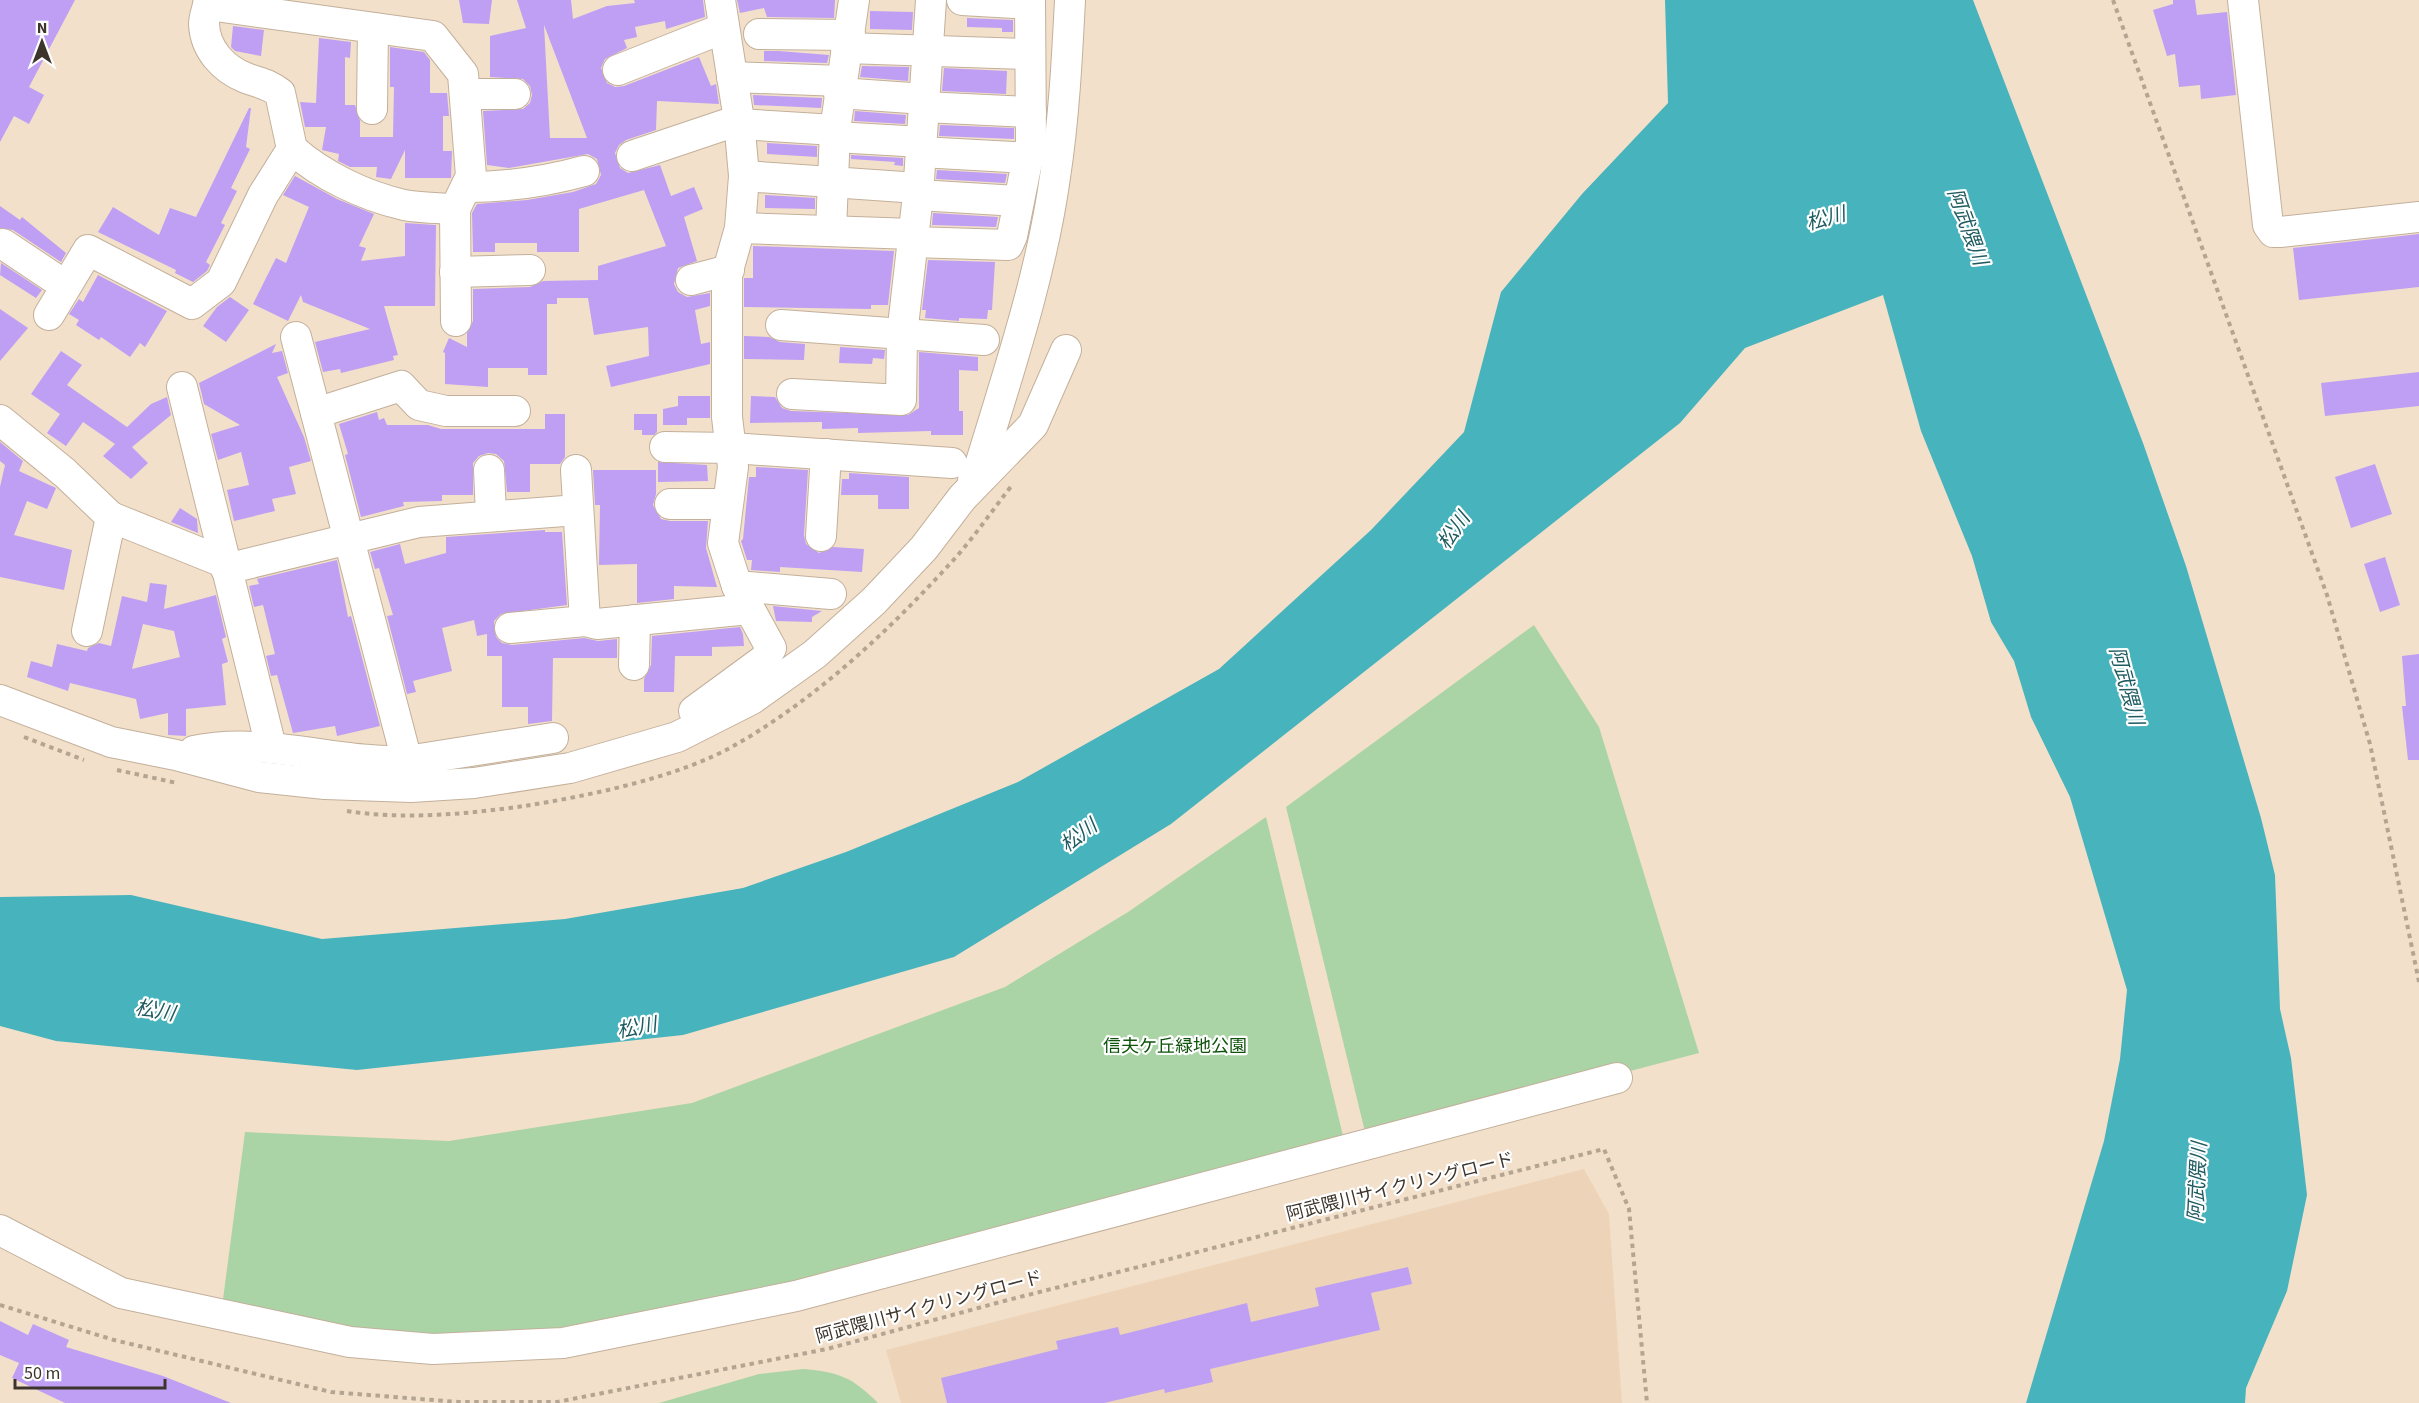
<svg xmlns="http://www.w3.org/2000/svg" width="2419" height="1403" viewBox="0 0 2419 1403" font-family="'Source Sans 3','Noto Sans JP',sans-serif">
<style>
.built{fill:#edd4b8}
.green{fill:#aad4a5}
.water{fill:#47b3bc}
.building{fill:#be9ff4;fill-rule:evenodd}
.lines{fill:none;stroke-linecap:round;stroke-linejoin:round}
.minor-casing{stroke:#c3b09b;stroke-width:32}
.path{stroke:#b4a593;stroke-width:4;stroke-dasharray:4.5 4.5;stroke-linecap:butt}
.minor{stroke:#fff;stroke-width:30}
.labels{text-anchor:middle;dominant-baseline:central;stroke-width:4.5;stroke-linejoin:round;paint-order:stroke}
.park-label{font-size:18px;fill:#0f540b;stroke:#fff}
.street-label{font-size:18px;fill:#3d352c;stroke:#fff}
.water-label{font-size:20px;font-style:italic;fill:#1f5b60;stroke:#fff}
</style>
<rect width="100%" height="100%" fill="#f3e0ca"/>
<path class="built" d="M1584,1169L1609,1214L1622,1403H901L886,1350Z"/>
<g class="green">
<path d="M1534,625L1599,727L1699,1053L1367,1140L1286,807Z"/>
<path d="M1266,817L1345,1144L794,1291L561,1336L432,1343L222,1307L245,1132L449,1141L692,1103L1005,987L1128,912Z"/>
<path d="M803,1369C839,1372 852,1377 878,1403H659L759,1374Z"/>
</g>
<path class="water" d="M1665,0H1973L2143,443L2186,566L2261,818L2275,875L2280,1009L2291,1058L2307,1195L2287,1291L2246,1388L2245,1403H2026L2104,1141L2120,1059L2127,990L2070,797L2031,717L2014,661L1991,622L1972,556L1921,431L1883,295L1745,348L1680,423L1171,824L954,957L683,1035L357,1070L56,1041L0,1026V897L131,895L322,939L565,919L743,888L846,852L1018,782L1219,669L1371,530L1464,432L1501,292L1582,194L1668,103Z"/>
<g class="building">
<path d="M0,0H75L29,87L44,95L29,124L14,116L0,142Z"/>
<path d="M459,0H492L489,24L463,23Z"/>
<path d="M517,0H571L573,19L607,6L635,3L634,0H703L705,17L666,29L665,21L635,27L637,37L624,40L627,48L605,59L601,68L607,83L615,87L624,86L699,57L711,86L716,84L719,104L657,101L656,130L626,140L619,145L615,153L620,168L628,173L660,165L671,196L694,187L703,209L684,217L697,261L678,268L674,284L678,292L687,297L710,293V306L695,310L701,344L710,342V364L611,387L606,366L649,356L648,327L594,335L588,298H557V304H547V375H528V368H488V387L445,384V353L443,352L449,338L467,347V333L473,321V289L530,287L543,281L598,280V266L666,246L644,190L579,209V252H537V243H495V252H473L472,213L477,204L527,200L573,192L596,184L601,175L597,159L588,154L509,168L487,165L483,111L523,109L530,103L532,95L530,86L523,79L490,77V36L526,28ZM544,25L587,138H550Z"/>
<path d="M737,0H835L834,18L767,17L764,8L740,13Z"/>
<path d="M2173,0H2195L2197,15L2227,12L2236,95L2201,99L2200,85L2179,87L2175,54L2167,56L2153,10L2173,4Z"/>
<path d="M870,11L913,12L912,30L870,29Z"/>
<path d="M967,18L1013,20V32H1002V28L967,27Z"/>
<path d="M233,26L264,30L261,56L235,51L231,47Z"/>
<path d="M319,38L351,42L350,58L345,57V105H355L360,121V137H393L394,87H390V47L424,52L430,60V93H447L449,116H443V151H452L451,178H405V150L391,179L376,177L377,167H350L338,161L339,154L322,150L326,127H305L300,102L316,103Z"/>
<path d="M764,51H779L829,55L827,63L764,61Z"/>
<path d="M862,66L909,67L908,81L860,77Z"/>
<path d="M944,68L1007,71L1006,94L942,91Z"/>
<path d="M753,95L822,98L821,108L754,105Z"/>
<path d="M249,108H251L246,147L250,149L231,188L237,191L221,223L225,225L206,262L210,265L207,271L193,282L175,273L176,270L98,232L113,207L159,235L170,208L196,217Z"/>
<path d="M855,111L906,115L905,124L854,121Z"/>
<path d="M940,125L1014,128V139L939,136Z"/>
<path d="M767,143L817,146V157L767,154Z"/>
<path d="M851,155L903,158V166L894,165L895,162L851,159Z"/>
<path d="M937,170L1007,174L1005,183L936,179Z"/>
<path d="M295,176L337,199L374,214L359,246L366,248L361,261L405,256V223L436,225L435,306H384L398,355L393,356L394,360L341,373L340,369L323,372L315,342L370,329L303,302L301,295L288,321L253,304L276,258L286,263L309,207L283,195Z"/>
<path d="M765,195L815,198V209L765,208Z"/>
<path d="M0,206L20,220L22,217L66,253L61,262L13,230L0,228Z"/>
<path d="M933,213L998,217L996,227L932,225Z"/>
<path d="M2419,234V287L2299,300L2293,248Z"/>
<path d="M753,246L894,251L888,305H871V309L744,307V278H753Z"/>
<path d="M928,260L995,262L992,310H988L987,319L959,318V321L925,318L926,310H922Z"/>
<path d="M1,263L42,290L36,298L0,275Z"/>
<path d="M98,275L167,311L145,347L140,343L130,357L101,337L99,340L76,325L79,320L69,314L79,299L83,302Z"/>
<path d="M230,297L249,310L226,342L203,326L217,307Z"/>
<path d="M0,309L28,328L0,361Z"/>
<path d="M744,336L769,337L780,342L805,344L804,360L744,359Z"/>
<path d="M276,344L272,353L282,351L288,373L277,377L304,437L311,461L289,467L296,494L272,499L275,511L234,521L227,490L249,485L241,452L218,460L211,434L240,425L204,404L199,383Z"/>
<path d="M840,347L885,350L884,359L873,358L872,364L839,363Z"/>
<path d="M61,351L82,365L67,385L127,427L151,404L167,397L171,415L132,447L148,463L131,479L103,456L115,444L83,422L66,446L47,433L60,414L31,394Z"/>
<path d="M919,352L978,357V371L959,370V411H963V435H931V431L858,433V428L822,429V422L750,423L751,396L775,397L782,408L791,411L908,415L919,408Z"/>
<path d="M2419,372V406L2325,416L2321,383Z"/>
<path d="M678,396H710V418H687V425H663V409L678,406Z"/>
<path d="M377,412L379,420L384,418L387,425H428L441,429H545V414H565V457L560,464H530V492H507L504,461L496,454L488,453L479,456L473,463V495H442V501L403,502L404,506L361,517L345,455L348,454L339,424Z"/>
<path d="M634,414H657V432L654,435H642V430H634Z"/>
<path d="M0,442L23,461L19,471L56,488L47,509L27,501L14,535L72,550L64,590L0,577V487L5,465L0,461Z"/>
<path d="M658,462L707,465L708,481L658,482Z"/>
<path d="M2375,464L2392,514L2351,528L2335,477Z"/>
<path d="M756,467L808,470L804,535L806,544L819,553L833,547L864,549L862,572L780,567V572L751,570L752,560H747L741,541L743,539L749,477H756Z"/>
<path d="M593,470H656V494L653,505L661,519L670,521H708L706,548L717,587L674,586V599L637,603V564L599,565L600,505H595Z"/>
<path d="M849,473L909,477V509H878V495H841L842,479H849Z"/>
<path d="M180,508L197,519L198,533L171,522Z"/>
<path d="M545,530V532H562L567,605L501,614L494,621L496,637L502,643L512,645L584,638L598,641L617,639V658H553L552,721L528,724V707H502V656H487V634L477,636L474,620L442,628L452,671L413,681L416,692L407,694L387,616L393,615L379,568L375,569L370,552L400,544L405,564L446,553V537Z"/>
<path d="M2385,557L2400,605L2380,612L2364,564Z"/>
<path d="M337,560L348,617L351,616L380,726L337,736L335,726L293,733L277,675L271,676L266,656L275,654L263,605L254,607L249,586L259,584L257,579Z"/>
<path d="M150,583L167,585L164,609L216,595L226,637L222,639L228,662L222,664L226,705L186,709V736L168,735V713L140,719L136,699L70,683L68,691L27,677L31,661L52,667L57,644L87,651L88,648L99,643L111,646L122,596L147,602ZM143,624L174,631L180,657L132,669Z"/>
<path d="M773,606L822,611L812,617V622L776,621Z"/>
<path d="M740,627L743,634L744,646L712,647V656H675L674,692H644V679L651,665L652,636Z"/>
<path d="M2419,654V760H2408L2402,706H2406L2402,656Z"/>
<path d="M1408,1267L1412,1284L1371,1293L1380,1330L1210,1369L1213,1382L1165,1393L1164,1389L1104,1403H947L941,1378L1058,1349L1056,1341L1118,1327L1120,1335L1247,1303L1251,1322L1319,1306L1315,1288Z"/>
<path d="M0,1321L28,1335L33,1324L69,1340L66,1347L163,1376L231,1403H65L12,1378L19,1363L0,1355Z"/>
</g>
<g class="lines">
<g class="minor-casing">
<g id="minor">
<path d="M209,0C208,8 204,16 204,24C205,49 223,69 246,78C259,83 269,84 280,93L292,149"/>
<path d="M962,0L1029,4"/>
<path d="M2243,0L2268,225L2273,232H2280L2419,217"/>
<path d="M208,5L433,36L463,74L471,176L455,209L456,321"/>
<path d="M759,34L850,35"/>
<path d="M846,48L1029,54"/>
<path d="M618,70L724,28"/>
<path d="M732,77L841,81"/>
<path d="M839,93L925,99"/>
<path d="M465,94H515"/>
<path d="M924,107L1031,112"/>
<path d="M372,109L373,28"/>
<path d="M739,124L835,130"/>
<path d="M835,137L922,142"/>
<path d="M921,152L1029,158"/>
<path d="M632,156L739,120"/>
<path d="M744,176L918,188"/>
<path d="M466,187C507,187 544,182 584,171"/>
<path d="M918,195L1018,201"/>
<path d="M740,228L913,234"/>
<path d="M831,231L835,130L854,0"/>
<path d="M913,242L1008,245L1012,236L1031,142L1030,0"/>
<path d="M3,244L66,286"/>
<path d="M455,272L530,270"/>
<path d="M691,280L729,270"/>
<path d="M49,315L88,250L192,304L221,282L263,195L292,149C322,176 365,196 404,205C420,208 438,208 455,209"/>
<path d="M781,325L984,340"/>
<path d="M182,387L271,747"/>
<path d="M792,394L901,400L902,335L918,195L931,0"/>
<path d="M316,413L401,386L419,405L446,411H515"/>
<path d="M0,420L65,473L111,517L223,562"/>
<path d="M665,447L732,448L952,463"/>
<path d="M489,470L491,515"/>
<path d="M576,470L585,621"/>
<path d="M973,480L978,472C1007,376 1041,277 1055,177C1064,118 1067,59 1070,0"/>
<path d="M670,504H727"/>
<path d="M821,536L826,454"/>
<path d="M226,569L419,522L578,510"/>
<path d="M737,586L831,594"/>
<path d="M510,628L585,621L597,624L749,609"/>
<path d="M87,631L111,517"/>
<path d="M634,665L635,620"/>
<path d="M0,700L111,742L176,755L259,777L325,784L411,787L474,783L570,768L677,737L752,699L815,654L874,601L924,548L962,498L1033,425L1066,350"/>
<path d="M694,711L765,659L771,648L737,586L723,543L733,467L727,417V274L740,228L744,176L739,120L720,0"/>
<path d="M194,751C265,736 336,764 407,761L296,337"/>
<path d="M407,761L553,738"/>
<path d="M0,1230L121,1293L350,1342L433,1349L563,1343L796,1296L1617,1078"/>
</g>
</g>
<g class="path">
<path d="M2113,0L2327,595L2370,744L2419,982"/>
<path d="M24,737L84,760"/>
<path d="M117,770L177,783"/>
<path d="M347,811C402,820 469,814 524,806C588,796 681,777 737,744C820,696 893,627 957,556C977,533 994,508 1013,484"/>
<path d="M0,1305L114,1340L331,1392L458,1402H557L827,1349L1004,1301L1604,1149L1629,1209L1647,1403"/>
</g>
<use href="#minor" class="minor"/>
</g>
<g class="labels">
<g class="park-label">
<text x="1175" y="1046">信夫ケ丘緑地公園</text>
</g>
<g class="street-label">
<text transform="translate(1400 1187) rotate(-14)">阿武隈川サイクリングロード</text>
<text transform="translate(929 1307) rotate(-15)">阿武隈川サイクリングロード</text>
</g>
<g class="water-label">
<text transform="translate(1826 219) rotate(-15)">松川</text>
<text transform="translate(1967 227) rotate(70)">阿武隈川</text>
<text transform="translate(1454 531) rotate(-55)">松川</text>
<text transform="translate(2126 686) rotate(75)">阿武隈川</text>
<text transform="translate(1079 836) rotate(-37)">松川</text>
<text transform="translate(155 1011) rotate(10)">松川</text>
<text transform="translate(637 1028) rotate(-10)">松川</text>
<text transform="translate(2198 1182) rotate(-87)">阿武隈川</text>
</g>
</g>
<g transform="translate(42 42)" stroke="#ffffff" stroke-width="4.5" paint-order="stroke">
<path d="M0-4.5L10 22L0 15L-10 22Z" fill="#3d352c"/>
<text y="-9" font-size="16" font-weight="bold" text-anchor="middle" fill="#3d352c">N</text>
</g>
<path d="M15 1379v9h150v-9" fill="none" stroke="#3d352c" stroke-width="3"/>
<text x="24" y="1379" font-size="18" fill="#3d352c" stroke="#ffffff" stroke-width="4.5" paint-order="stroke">50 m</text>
</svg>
